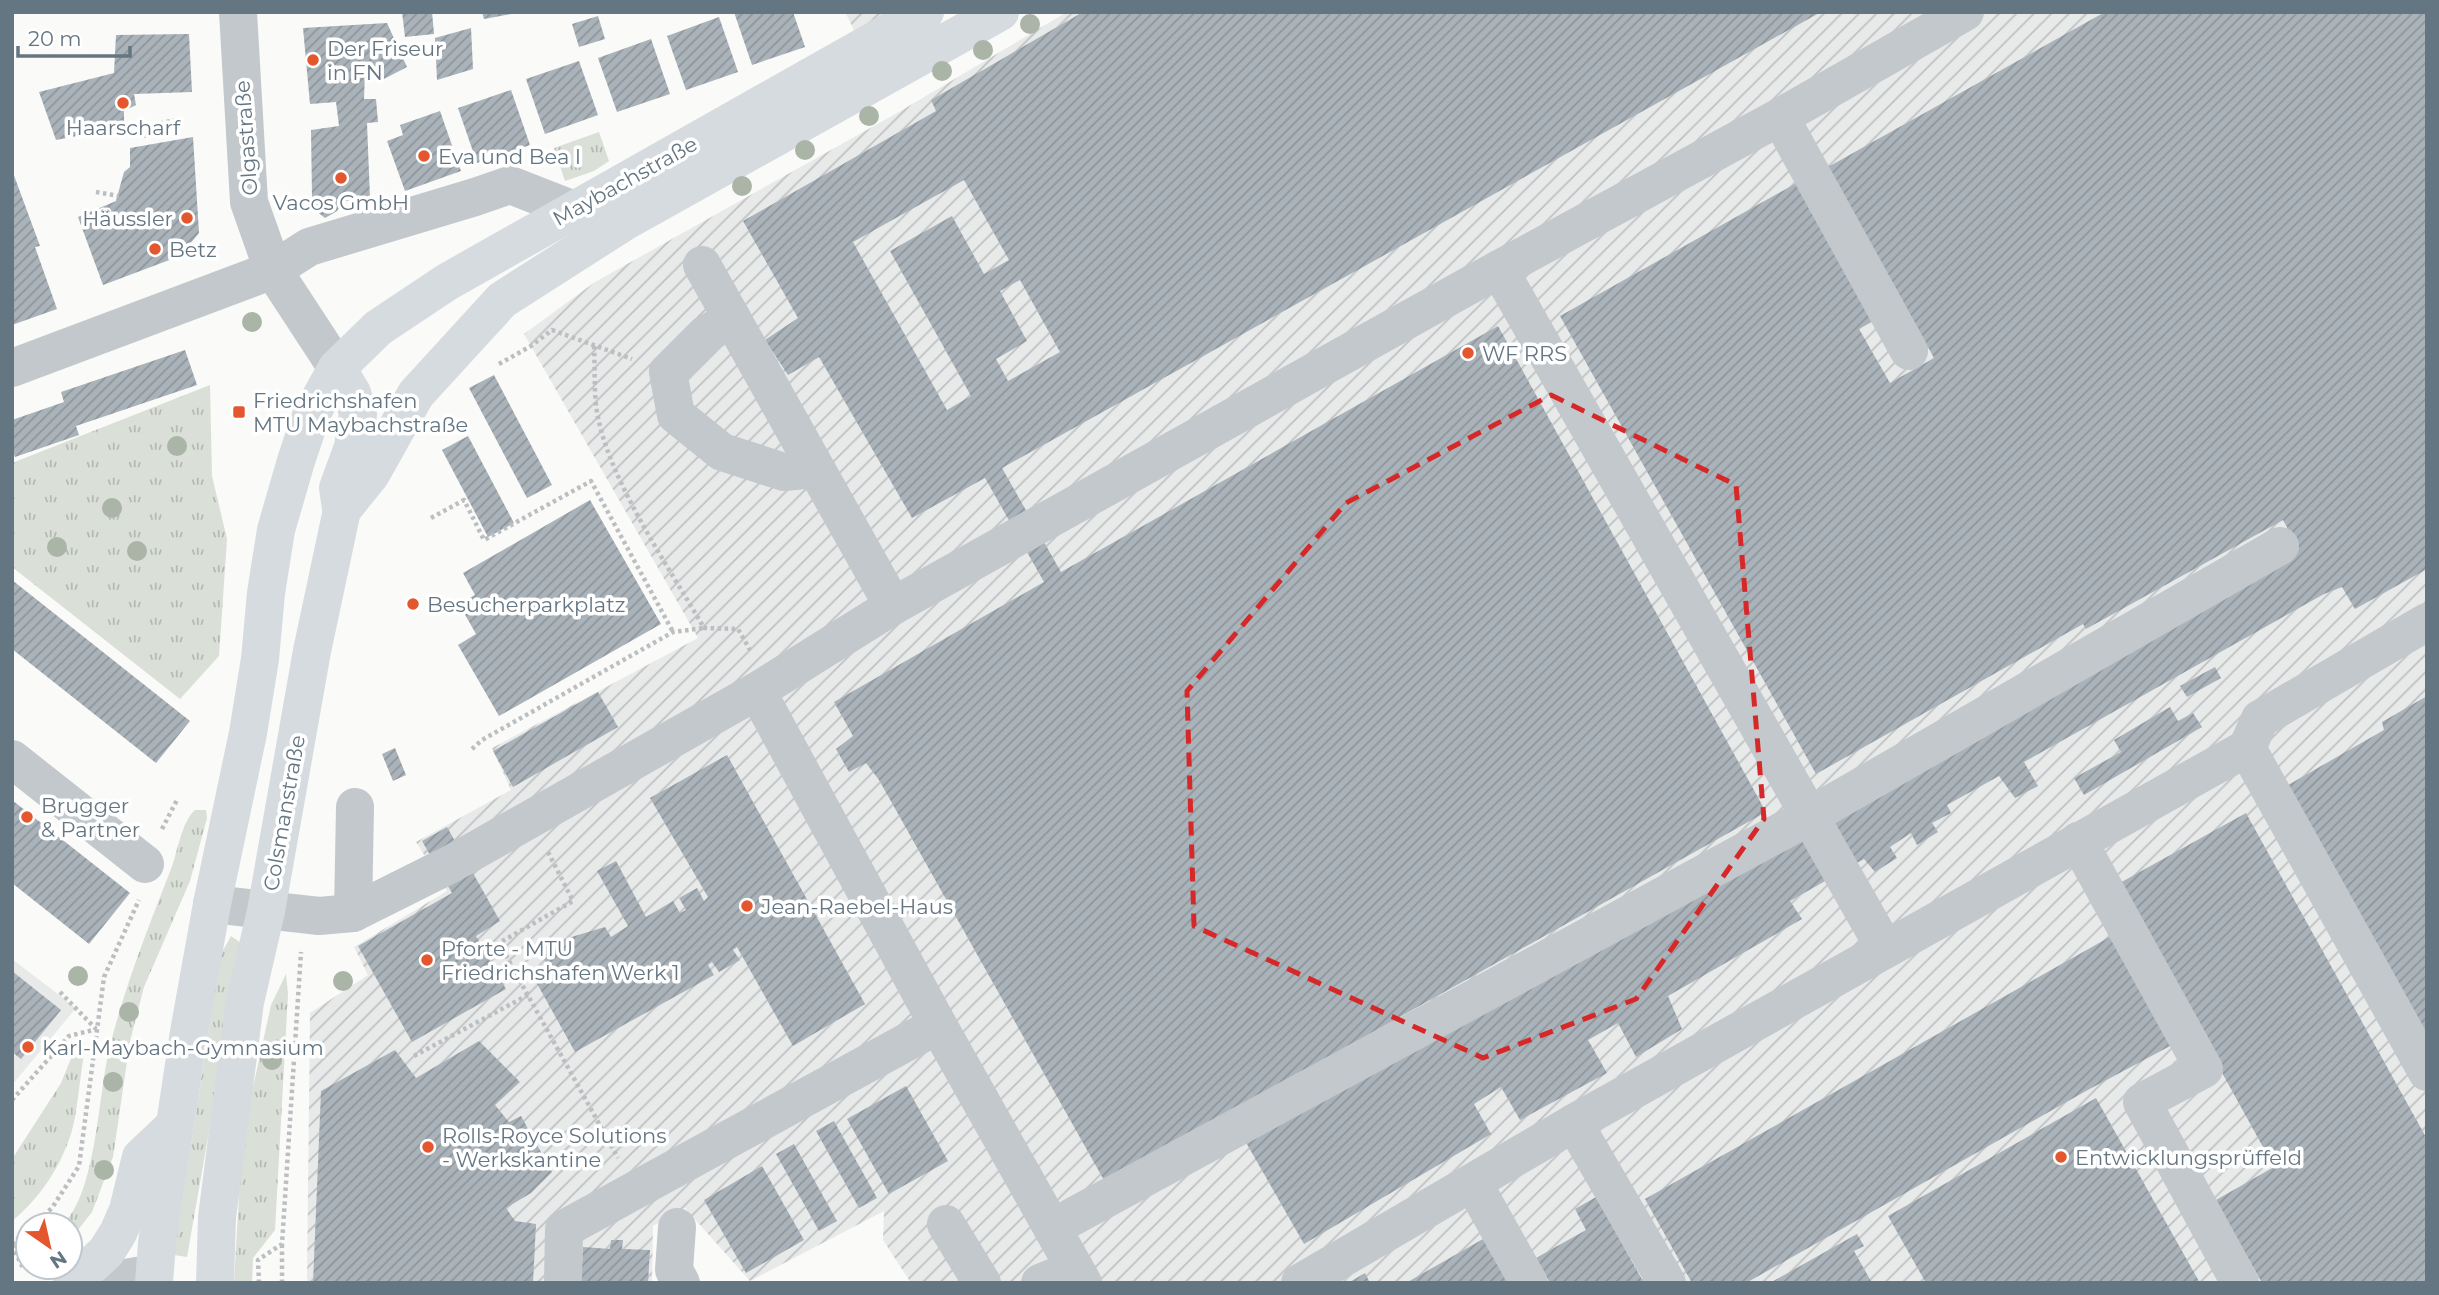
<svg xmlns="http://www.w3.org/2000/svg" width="2439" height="1295" viewBox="0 0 2439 1295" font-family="Montserrat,sans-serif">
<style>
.built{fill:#e8e9e9}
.industrial{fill:url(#industrial-furrows)}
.grass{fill:url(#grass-tufts)}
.building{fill:url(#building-hatch);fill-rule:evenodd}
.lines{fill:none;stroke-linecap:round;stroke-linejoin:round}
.path{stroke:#bbbfc2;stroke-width:4.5;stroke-dasharray:3.5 3.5;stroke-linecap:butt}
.minor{stroke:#c3c8cc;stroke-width:38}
.major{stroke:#d6dbdf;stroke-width:38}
.tree{fill:#aab4a7}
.marked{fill:none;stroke:#d62828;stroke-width:5;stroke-dasharray:14 9;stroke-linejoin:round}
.poi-dot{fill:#e4572e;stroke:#fff;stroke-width:2.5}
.labels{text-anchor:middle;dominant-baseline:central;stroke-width:7;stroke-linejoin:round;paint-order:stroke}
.poi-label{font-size:21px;fill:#657683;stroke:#fff;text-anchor:start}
.street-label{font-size:21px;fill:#657683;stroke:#fff}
</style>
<defs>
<pattern id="industrial-furrows" width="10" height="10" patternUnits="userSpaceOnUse" patternTransform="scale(1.75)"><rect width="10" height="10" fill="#e8e9e9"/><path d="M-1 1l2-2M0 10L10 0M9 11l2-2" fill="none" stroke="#c0c1c2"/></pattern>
<pattern id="grass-tufts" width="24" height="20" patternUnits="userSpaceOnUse" patternTransform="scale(1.75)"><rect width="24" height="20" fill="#dadfd7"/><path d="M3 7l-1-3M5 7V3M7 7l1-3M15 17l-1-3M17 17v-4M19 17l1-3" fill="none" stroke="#b4b9b4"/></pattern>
<pattern id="building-hatch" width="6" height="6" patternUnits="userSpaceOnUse" patternTransform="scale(1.75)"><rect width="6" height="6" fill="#aab3b9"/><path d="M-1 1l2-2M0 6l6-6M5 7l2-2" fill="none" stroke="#8e969c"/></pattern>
</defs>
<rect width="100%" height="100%" fill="#fafaf8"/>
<path class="built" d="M12,959L76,1008L12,1085Z"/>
<g class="industrial">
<path d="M845,12H899L857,36Z"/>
<path d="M1067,12H2427V1283H911L883,1240L884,1211L750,1281L685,1208L653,1226L652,1283H307L310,1013L368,975L354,947L447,891L416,842L511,790L492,748L698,638L524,334L595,282L899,112Z"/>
</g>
<g class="grass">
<path d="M599,132L609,161L594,171L565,181L554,148Z"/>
<path d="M210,385L212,476L227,539L219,656L180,699L12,567V463Z"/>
<path d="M195,810H206L207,818L190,881L144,987L130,1041L113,1157L92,1212L70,1240V1225H62C97,1194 98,1092 110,1046C125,986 148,928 171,869C178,851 181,823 195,810Z"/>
<path d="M231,936L242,944L187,1257L174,1255L220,956Z"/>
<path d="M286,974L288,994L275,1230L253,1258L252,1283H234L240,1178L252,1092L271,1005Z"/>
<path d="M79,1039L84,1041L85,1047C81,1070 79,1093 75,1117C68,1156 43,1196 12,1221V1159L61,1083Z"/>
</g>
<g class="building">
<path d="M402,12H432L434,34L405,37Z"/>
<path d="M482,12H511V14L484,19Z"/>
<path d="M734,12H793L805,47L752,65Z"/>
<path d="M1083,12H1821L1002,468L1061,572L1498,326L1766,812L1105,1182L879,780L866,763L849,772L836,749L853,736L834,702L1044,582L985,478L912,518L819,357L788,375L765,340L798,318L743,221L936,111L931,100ZM964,180L1009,260L984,274L952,216L890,251L971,396L947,410L853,242ZM1020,280L1060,352L1008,381L996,359L1027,341L1000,291Z"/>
<path d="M2105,12H2427V569L2355,609L2342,587L2324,594L2024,762L2038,786L2015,798L1999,776L1947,805L1951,813L1932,823L1938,832L1917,845L1911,833L1890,847L1897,858L1875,872L1864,859L1790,901L1802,919L1668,996L1682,1029L1636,1057L1618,1023L1588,1040L1607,1073L1520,1120L1501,1087L1474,1104L1491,1134L1304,1244L1244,1139L2299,549L2283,520L2086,629L2083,624L1816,774L1560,316L1800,181L1877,319L1859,329L1890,383L1934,358L1828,167Z"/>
<path d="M598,16L605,39L579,47L572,24Z"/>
<path d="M719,17L738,72L686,90L667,36Z"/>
<path d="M387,23L407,67L380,81L370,68L365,71L364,99H376L378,122L367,123L370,198L344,201L337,211L325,218L315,210L312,197L311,130L339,126L336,102L310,104L303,28Z"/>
<path d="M471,28L473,69L437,80L435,38Z"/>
<path d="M189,34L192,92L134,94L136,105L124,111V127L56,140L39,92L114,73L116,35Z"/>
<path d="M651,39L670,94L617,112L598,58Z"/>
<path d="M579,61L598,115L545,134L526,79Z"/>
<path d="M511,90L530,145L477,163L458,108Z"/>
<path d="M440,111L461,171L405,191L387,141L403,135L400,125Z"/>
<path d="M193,137L199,233L180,256L103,285L78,217L116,201L124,172L130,167V148Z"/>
<path d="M12,170L40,246L35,247L57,309L12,325V272L14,271L12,265Z"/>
<path d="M185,350L197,385L76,426L79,435L15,457L12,450V420L64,402L61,392Z"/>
<path d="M494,375L552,485L527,498L469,388Z"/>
<path d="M468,436L514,523L488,537L442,450Z"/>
<path d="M590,500L661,624L499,716L458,645L476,634L459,604L475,595L463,573Z"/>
<path d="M12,580L190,721L156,763L12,649Z"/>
<path d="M2215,667L2221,678L2187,697L2180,686Z"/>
<path d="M598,692L618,727L513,787L493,751Z"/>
<path d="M2427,696V1046L2281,789L2384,730L2382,722Z"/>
<path d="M2170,707L2178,721L2193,713L2202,727L2084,795L2074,778L2121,752L2114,740Z"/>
<path d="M395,748L406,775L393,781L382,754Z"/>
<path d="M727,755L865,1004L793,1046L737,947L733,950L740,960L719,972L712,962L708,965L714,975L575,1052L535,980L550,971L538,947L605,927L611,937L628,926L597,871L616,861L646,917L673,901L680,913L686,910L679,898L697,888L704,901L708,897L650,798Z"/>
<path d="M12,800L130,893L89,944L12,883Z"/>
<path d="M2246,813L2427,1139V1283H2262L2216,1200L2274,1167L2118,884Z"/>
<path d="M447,827L500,921L476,936L506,989L412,1042L358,946L452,893L422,841Z"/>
<path d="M2115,934L2172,1045L2086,1091L1746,1283H1692L1645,1199Z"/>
<path d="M12,971L61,1010L21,1059L12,1052Z"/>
<path d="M479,1041L520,1082L495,1105L509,1122L521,1116L552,1172L531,1193L506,1208L515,1221L536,1224L533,1283H313L321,1091L395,1050L416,1078Z"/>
<path d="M906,1086L948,1161L889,1194L847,1119Z"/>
<path d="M2096,1098L2200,1283H1926L1888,1216Z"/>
<path d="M834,1121L877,1198L859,1208L816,1131Z"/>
<path d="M794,1144L837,1221L819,1231L776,1154Z"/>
<path d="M762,1166L804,1240L746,1273L704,1200Z"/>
<path d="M1596,1197L1644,1283H1550L1536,1258L1586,1230L1575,1209Z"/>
<path d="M1857,1234L1864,1246L1854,1251L1872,1283H1770Z"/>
<path d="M1483,1239L1508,1283H1406Z"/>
<path d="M611,1240H623L622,1249L650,1250L648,1283H581L583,1247L610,1249Z"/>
<path d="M1365,1273L1370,1283H1348Z"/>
</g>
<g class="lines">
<g class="path">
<path d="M144,138L143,127L176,120L177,126"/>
<path d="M96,192L119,196"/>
<path d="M187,247L204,255"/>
<path d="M594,346C595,365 594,386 596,405C604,474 669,567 704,628L738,629L750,650"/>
<path d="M499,364L531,346L552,330L632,359"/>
<path d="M431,518L464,500L484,540L591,481L673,632"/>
<path d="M472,749L482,740L673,632L704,628"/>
<path d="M162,829L178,798"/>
<path d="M548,852L573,901L499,943L618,1158"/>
<path d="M60,992L96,1029"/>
<path d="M414,1056L528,995"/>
<path d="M12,1100L69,1036L97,1029"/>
<path d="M33,1225L52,1208L79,1166L104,977L139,900"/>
<path d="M12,1244L28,1229"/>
<path d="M12,1245L24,1270"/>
<path d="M259,1283L258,1260L282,1244L301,952"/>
<path d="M282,1283V1245"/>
</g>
<g class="minor">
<path d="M238,12L249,202L273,270L337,368"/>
<path d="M1780,117L1909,351"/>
<path d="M702,265L893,606"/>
<path d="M1499,269L1885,949"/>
<path d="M732,318L705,335L668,372L676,415L722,452L784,472L815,469"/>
<path d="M12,368L273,270L309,247L475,197L510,185L574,210"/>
<path d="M757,691L938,1025L1083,1283"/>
<path d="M2247,748L2427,1072"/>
<path d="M12,759L145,864"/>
<path d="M2078,841L2204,1069L2142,1102L2240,1283"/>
<path d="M212,904L319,916L353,913L451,864L757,691L893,606L1490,274L1780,117L1965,12"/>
<path d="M353,913L355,807"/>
<path d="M1574,1123L1667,1283"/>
<path d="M1473,1183L1529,1283"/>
<path d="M946,1224L982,1283"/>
<path d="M677,1227L674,1270L681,1283"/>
<path d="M1052,1228L1808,817L2280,546"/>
<path d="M97,1283L154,1273"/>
<path d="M563,1283L564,1229L938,1025"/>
<path d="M1040,1283L1075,1269"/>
<path d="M1300,1283L1574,1123L2247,748L2260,719L2427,622"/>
</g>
<g class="major">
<path d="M337,368L352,393L358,414L353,447L338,488L341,508"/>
<path d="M72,1283L106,1252L118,1233L128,1210L141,1157L174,1126"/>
<path d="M154,1283L157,1243L189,1032L212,904L248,733L260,659L266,593L276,530L296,461L312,413L337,368L378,328L447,282L925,12"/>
<path d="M215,1283L217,1217L245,1002L266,911L312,651L342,510L371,474L416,394L502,300L624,222L1000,12"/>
</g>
</g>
<g class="tree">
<circle cx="1030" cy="24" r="10"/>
<circle cx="983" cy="50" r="10"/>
<circle cx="942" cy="71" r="10"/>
<circle cx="869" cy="116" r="10"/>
<circle cx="805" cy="150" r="10"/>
<circle cx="742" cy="186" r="10"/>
<circle cx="252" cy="322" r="10"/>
<circle cx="177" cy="446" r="10"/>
<circle cx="112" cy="508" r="10"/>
<circle cx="57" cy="547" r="10"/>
<circle cx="137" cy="551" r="10"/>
<circle cx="78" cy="976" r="10"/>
<circle cx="343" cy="981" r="10"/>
<circle cx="129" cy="1012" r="10"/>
<circle cx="272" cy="1060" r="10"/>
<circle cx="113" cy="1082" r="10"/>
<circle cx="104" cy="1170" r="10"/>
</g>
<path class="marked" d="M1551,395L1736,485L1764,819L1636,999L1483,1058L1194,926L1187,691L1346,503Z"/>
<g class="poi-dot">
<circle cx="313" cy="60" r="7"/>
<circle cx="123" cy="103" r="7"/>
<circle cx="424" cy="156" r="7"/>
<circle cx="341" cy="178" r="7"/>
<circle cx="187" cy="218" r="7"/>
<circle cx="155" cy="249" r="7"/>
<circle cx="1468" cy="353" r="7"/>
<rect x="232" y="405" width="14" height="14" rx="3.5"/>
<circle cx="413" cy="604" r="7"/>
<circle cx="27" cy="817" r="7"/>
<circle cx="747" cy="906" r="7"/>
<circle cx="427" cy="960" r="7"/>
<circle cx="28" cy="1047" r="7"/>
<circle cx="428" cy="1147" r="7"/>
<circle cx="2061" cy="1157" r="7"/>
</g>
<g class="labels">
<g class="poi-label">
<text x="327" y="48">Der Friseur<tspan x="327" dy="24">in FN</tspan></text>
<text x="123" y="127" text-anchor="middle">Haarscharf</text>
<text x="438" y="156">Eva und Bea I</text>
<text x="341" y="202" text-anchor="middle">Vacos GmbH</text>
<text x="173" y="218" text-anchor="end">Häussler</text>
<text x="169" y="249">Betz</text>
<text x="1482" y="353">WF RRS</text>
<text x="253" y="400">Friedrichshafen<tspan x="253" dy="24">MTU Maybachstraße</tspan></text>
<text x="427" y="604">Besucherparkplatz</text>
<text x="41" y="805">Brugger<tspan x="41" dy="24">&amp; Partner</tspan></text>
<text x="761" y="906">Jean-Raebel-Haus</text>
<text x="441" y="948">Pforte - MTU<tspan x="441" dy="24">Friedrichshafen Werk 1</tspan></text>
<text x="42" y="1047">Karl-Maybach-Gymnasium</text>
<text x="442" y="1135">Rolls-Royce Solutions<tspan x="442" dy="24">- Werkskantine</tspan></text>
<text x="2075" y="1157">Entwicklungsprüffeld</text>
</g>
<g class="street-label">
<text transform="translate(246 138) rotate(-94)">Olgastraße</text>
<text transform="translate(625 181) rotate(-29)">Maybachstraße</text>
<text transform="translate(284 813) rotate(-80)">Colsmanstraße</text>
</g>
</g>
<rect width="2439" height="1295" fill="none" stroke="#657683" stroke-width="28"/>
<g transform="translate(49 1246) rotate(146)"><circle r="33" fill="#ffffff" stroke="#c1c8cd" stroke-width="2"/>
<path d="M0-5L12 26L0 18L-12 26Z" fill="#e4572e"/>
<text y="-10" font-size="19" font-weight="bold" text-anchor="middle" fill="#657683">N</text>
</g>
<path d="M18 46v10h112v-10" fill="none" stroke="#657683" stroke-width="3.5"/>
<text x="28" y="46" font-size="21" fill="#657683" stroke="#ffffff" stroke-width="5" paint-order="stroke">20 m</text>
</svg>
